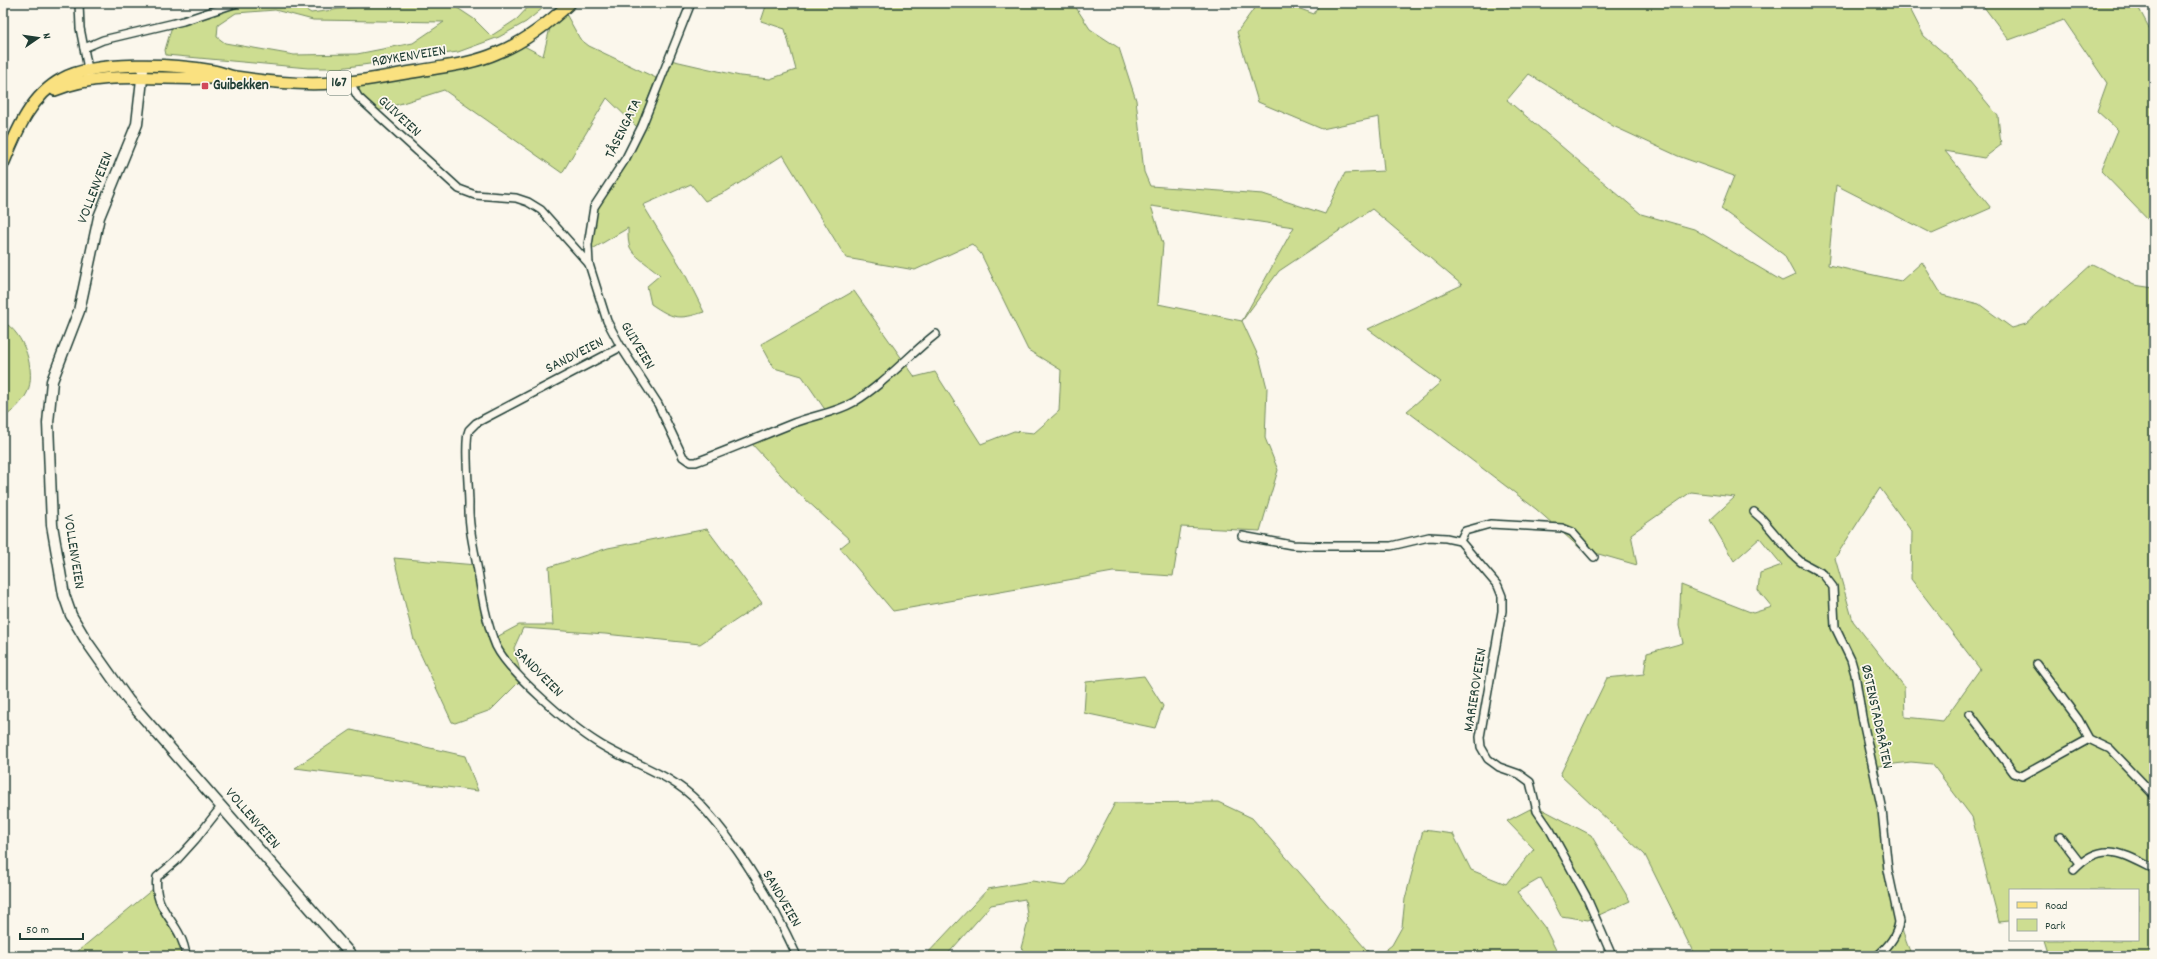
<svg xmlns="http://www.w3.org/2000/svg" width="2157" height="959" viewBox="0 0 2157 959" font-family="Dekko,sans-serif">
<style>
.green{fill:#cddd91;stroke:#768d62;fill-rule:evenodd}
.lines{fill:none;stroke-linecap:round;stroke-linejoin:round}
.street-casing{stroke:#1f3d34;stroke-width:10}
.secondary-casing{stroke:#1f3d34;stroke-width:13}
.primary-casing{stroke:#1f3d34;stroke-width:14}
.street{stroke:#fbf7ec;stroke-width:7}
.secondary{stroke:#fbf7ec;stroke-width:10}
.primary{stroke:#fae180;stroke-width:11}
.poi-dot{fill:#d1495b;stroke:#fbf7ec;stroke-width:1.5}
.labels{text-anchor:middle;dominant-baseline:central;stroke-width:3.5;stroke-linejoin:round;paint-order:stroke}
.shield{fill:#fbf7ec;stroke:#61756b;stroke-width:1}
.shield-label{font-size:14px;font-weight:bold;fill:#1f3d34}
.street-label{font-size:15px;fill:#1f3d34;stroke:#fbf7ec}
.poi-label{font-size:15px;font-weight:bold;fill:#1f3d34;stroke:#fbf7ec;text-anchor:start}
</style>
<rect width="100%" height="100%" fill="#fbf7ec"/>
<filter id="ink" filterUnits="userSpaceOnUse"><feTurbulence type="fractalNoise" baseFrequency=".025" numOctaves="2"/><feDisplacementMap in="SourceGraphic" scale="8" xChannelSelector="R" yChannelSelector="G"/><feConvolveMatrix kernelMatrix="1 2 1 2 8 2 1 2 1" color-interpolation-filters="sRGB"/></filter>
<g filter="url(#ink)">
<g class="green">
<path d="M245,3H295L311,13L383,3H427L456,7L474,19L491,36L517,19L532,3H549L526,22L499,37L458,52L340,68H308L166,55L165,50L172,26ZM275,10L313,20L444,22L413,43L357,54L294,55L225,43L217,37L218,25L236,13Z"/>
<path d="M767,3H1073L1090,29L1119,48L1136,100L1144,172L1150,186L1263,194L1325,214L1345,173L1384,171L1379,117L1322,129L1258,102L1237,32L1258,3H1284L1314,14L1320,3H1907L1924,36L1951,59L1998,116L2001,145L1984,158L1945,151L1991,208L1932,234L1836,185L1828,265L1901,281L1922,262L1942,295L1979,304L2012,328L2026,324L2092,264L2134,285L2154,288V956H2049L2044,940H2138V890H2010V921L1999,922L1972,817L1932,764L1911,762L1878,766C1884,828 1886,898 1912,956H1695L1645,855L1560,775L1607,678L1644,674L1647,653L1683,643L1679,626L1681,585L1753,613L1772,607L1758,590L1760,573L1782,565L1760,538L1734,561L1710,520L1735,497L1691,492L1631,534L1637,565L1581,549L1536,509L1407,411L1441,382L1368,329L1462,285L1372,209L1279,271L1242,321L1260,360L1267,388L1265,438L1278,470L1260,531L1181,527L1173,576L1113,572L893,611L840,548L850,540L793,488L751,443L826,411L802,376L774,368L761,344L854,291L915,377L935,372L981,444L1014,431L1034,433L1059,411L1061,370L1028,350L981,254L972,244L915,270L846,258L783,155L727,191L705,201L691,184L643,205L684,272L704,312C679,320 673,319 651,304L647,286L660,275C652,266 631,256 629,244C628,239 628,233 628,228L589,251L595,205L629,151L666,59L740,76L770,79L796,70L785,29L761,21ZM1529,74L1613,126L1678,156L1734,176L1721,209L1784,255L1795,275L1782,281L1694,229L1641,214L1507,100ZM1151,206L1294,227L1242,321L1158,304L1163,244ZM1880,488L1912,532L1911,579L1980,669L1943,721L1905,717L1904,686L1853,621L1835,558Z"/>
<path d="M1989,3H2136L2154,37V226L2101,171L2118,130L2097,111L2107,83L2064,20L2009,40L1984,7Z"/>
<path d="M566,14L580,39L589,46L656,78L637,127L607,98L562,173L444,90L377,111L354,87C412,78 472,73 524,46L543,56L550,28Z"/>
<path d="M3,322C24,332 37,372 27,393C21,404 13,411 3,418Z"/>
<path d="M707,529L762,603L700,644L605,634L523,628L514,648L522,679L491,710L455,723L452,722L414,640L394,558L476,565L493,639L519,625H553L549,567L608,548Z"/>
<path d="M1144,676L1163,706L1155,728L1084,713L1086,682Z"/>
<path d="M351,730L465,756L478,791L295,768Z"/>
<path d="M1218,802L1252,818L1372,956H1266L1263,951L1255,956H1030L1021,948L1028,922L1025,899L991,905L946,956H925L988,889L1032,881L1065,886L1083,864L1115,803Z"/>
<path d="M1536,806L1591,835L1630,901L1588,920L1561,916L1541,878L1517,892L1545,928L1559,956H1378L1392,945L1402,927L1405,899L1423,830L1453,834L1471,870L1506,884L1534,849L1507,821Z"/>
<path d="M153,889L178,931L182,956H72Z"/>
</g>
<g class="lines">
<g class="street-casing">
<g id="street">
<path d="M79,3L80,28L89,74"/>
<path d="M84,48L103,40L183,21L237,3"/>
<path d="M349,81L358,97L459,189L475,195L516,198L528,202L541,210L589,264L607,321L621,347L658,404L683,457L690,462H696C729,450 761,436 794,423C815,415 835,413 854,402C885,383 908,356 936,334"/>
<path d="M589,264L588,245L594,207L626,158L642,126L691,3"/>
<path d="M621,347L476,423C474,425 471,428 469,430C464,441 469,489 469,504C468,526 474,549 478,571C482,596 486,622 496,646C509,673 572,727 598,743C631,764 671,773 699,803C740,847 772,902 797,956"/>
<path d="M1754,512L1762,519L1792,554L1801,562L1823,574L1833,587L1835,627L1851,660L1855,674L1862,717L1882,810L1888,870L1899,922C1897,937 1888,947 1877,956"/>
<path d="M1242,536L1292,545L1316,546H1391L1429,537L1446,538L1460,541L1498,586L1502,596V611L1480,737L1481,747L1488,759L1499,767L1519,774L1530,782L1537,811L1550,830L1586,896L1612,956"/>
<path d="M1460,541L1465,531L1490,524L1562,528L1572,532L1594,557"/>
<path d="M2037,664L2078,719L2089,739L2110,749L2154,795"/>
<path d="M1970,714L2014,773L2022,776L2089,739"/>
<path d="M2060,837L2080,863"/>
<path d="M2074,870C2102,839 2124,854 2154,869"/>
<path d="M186,956C182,921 152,912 157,877L176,861L195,840L221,807"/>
</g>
</g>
<g class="secondary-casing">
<path id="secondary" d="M143,70L137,124L99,217L79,311L52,381L48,423L52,525L64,595L71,615L87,642L128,700L352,956"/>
</g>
<g class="primary-casing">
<g id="primary">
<path d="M55,90C109,68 170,83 226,77"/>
<path d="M3,164C16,133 30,96 62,79C95,60 176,64 213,71C221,72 228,76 235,77C267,82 302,85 334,83C362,82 391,75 419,71C446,66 472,64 497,53C525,42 549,23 570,3"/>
</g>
</g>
<use href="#street" class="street"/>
<use href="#secondary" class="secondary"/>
<use href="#primary" class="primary"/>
</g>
</g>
<rect class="poi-dot" x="201" y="82" width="8" height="8" rx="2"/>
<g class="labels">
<rect class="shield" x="327" y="71" width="24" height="24" rx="3"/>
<g class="shield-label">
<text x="339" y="83">167</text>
</g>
<g class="street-label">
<text transform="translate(409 57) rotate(-9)">RØYKENVEIEN</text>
<text transform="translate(399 117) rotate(43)">GUIVEIEN</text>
<text transform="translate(624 129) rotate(-64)">TÅSENGATA</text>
<text transform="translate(96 188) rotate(-69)">VOLLENVEIEN</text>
<text transform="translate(637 346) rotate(59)">GUIVEIEN</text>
<text transform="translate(575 356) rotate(-27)">SANDVEIEN</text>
<text transform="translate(73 552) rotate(81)">VOLLENVEIEN</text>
<text transform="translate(538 673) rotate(45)">SANDVEIEN</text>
<text transform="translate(1476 690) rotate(-81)">MARIEROVEIEN</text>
<text transform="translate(1876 717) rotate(78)">ØSTENSTADBRÅTEN</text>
<text transform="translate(252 819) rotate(49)">VOLLENVEIEN</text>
<text transform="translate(781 899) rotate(60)">SANDVEIEN</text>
</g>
<g class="poi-label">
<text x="213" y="86">Guibekken</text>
</g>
</g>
<rect width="2157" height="959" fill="none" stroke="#fbf7ec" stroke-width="16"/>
<rect x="8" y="8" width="2141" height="943" fill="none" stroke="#1f3d34" stroke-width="1.5" filter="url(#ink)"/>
<rect x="2009" y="889" width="130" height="52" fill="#fbf7ec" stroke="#a3ada2"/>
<rect x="2017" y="902" width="20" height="6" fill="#fae180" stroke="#a3ada2"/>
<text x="2045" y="909" font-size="12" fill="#1f3d34">Road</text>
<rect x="2017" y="919" width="20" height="12" fill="#cddd91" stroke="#a3ada2"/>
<text x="2045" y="929" font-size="12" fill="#1f3d34">Park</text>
<g transform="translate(38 38) rotate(77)" stroke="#fbf7ec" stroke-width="3" paint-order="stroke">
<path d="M0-3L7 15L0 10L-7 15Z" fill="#1f3d34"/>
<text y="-6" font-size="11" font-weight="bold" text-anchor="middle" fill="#1f3d34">N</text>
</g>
<path d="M20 933v6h63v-6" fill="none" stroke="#1f3d34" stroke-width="2"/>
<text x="26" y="933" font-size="12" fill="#1f3d34" stroke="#fbf7ec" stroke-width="3" paint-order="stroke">50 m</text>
</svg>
